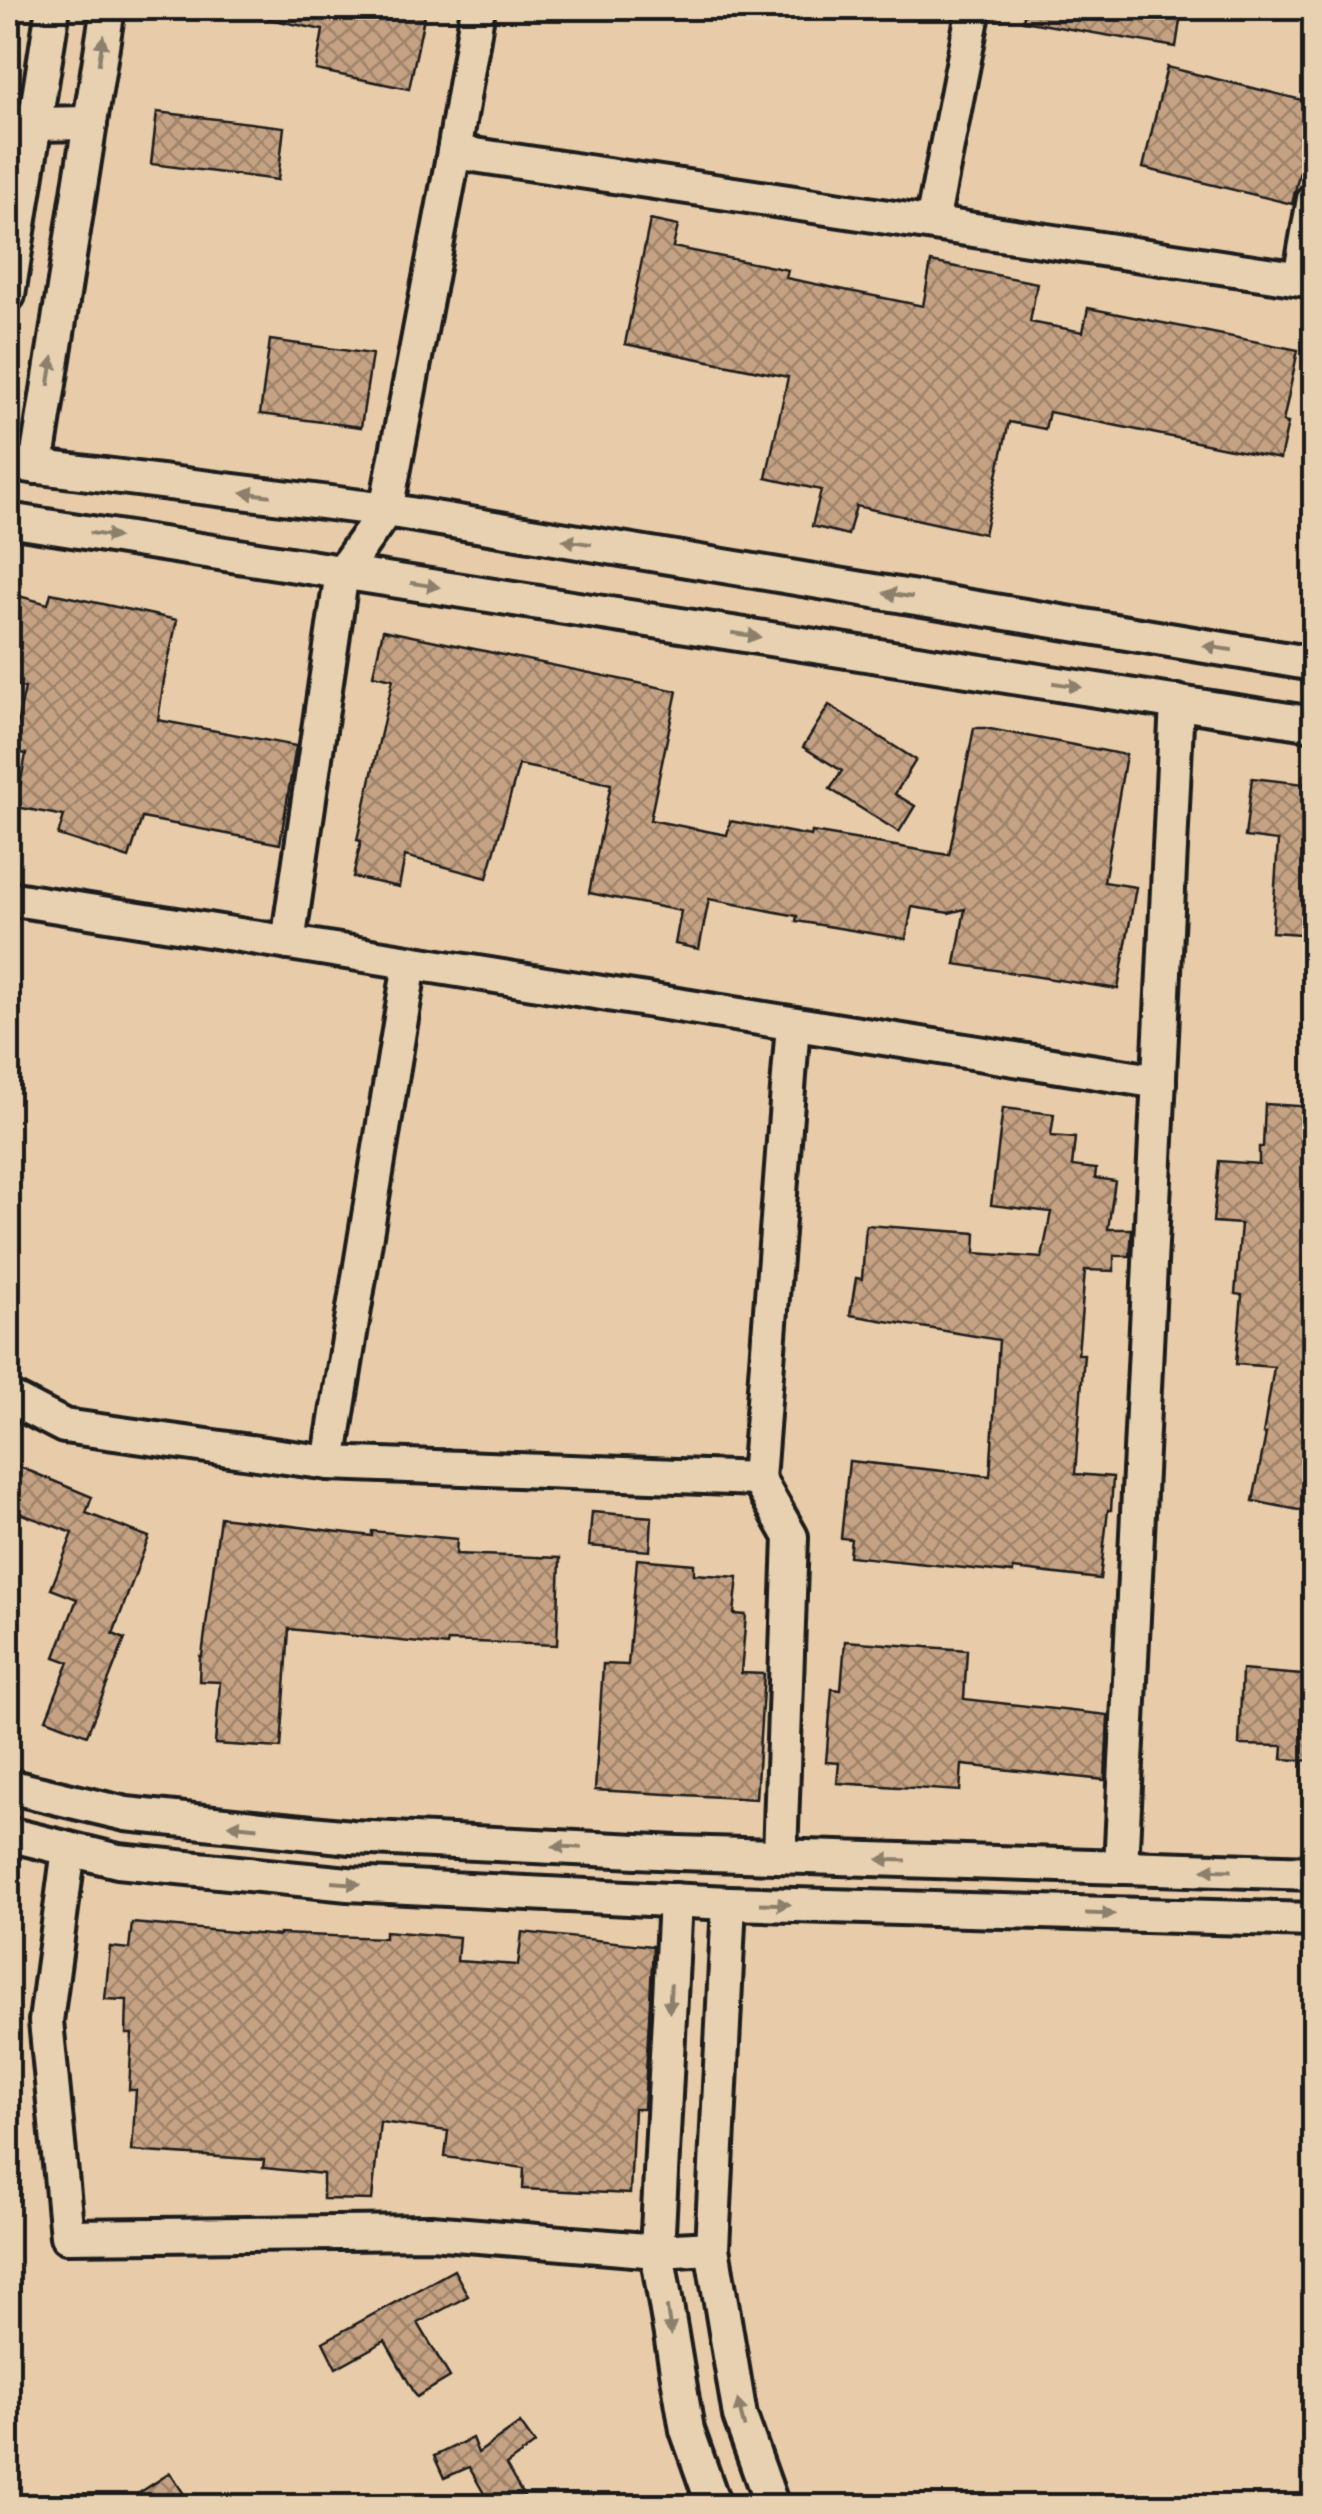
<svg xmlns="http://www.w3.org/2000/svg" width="1322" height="2514" viewBox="0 0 1322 2514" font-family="Mynerve,sans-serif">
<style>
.building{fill:url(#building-cross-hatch);stroke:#1c1c1c;stroke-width:2.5}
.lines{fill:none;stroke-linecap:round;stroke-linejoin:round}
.minor-casing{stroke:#1c1c1c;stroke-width:40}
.minor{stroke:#e7d1b0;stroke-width:32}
.oneway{fill:#8c806d}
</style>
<defs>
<pattern id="building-cross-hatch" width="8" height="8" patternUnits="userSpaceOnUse" patternTransform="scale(2.5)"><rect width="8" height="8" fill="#c5a283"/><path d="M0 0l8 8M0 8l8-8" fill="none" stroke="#9f836a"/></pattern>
</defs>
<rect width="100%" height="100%" fill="#e8cca9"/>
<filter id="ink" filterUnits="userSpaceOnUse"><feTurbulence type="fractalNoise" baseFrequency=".01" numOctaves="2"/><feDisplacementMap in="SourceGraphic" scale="20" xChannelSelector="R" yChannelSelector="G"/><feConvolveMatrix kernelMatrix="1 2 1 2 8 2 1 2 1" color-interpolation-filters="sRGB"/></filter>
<g filter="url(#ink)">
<g class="building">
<path d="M270,8H426L409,89L316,70L323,30L269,19Z"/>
<path d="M1025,8H1143L1181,14L1176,47L1023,21Z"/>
<path d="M1167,67L1314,103V112L1292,204L1143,168Z"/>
<path d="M157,112L284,127L278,180L151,164Z"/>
<path d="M650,220L678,226L673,247L788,270L786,278L923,306L931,262L1037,283L1030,322L1083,332L1088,308L1298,350L1283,422L1288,423L1280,459L1049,412L1045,429L1009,422L984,534L856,506L848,535L812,526L821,490L766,478L788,377L625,344Z"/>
<path d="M270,340L372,354L361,427L260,414Z"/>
<path d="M8,593L48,604L51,593L177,620L164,680L158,720L296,746L280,844L142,818L129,858L58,835L64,816L16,807L26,754L11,751L25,688L8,683Z"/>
<path d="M383,630L677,691L650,820L727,835L730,821L811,836L812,832L949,855L974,728H985L1126,755L1104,882L1136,887L1118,989L955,964L965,909L949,913L912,907L906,939L796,921L797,916L709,899L699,949L675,944L681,911L589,893L611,784L519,765L487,878L405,856L399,887L353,877L361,841L357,840L393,679L373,675Z"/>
<path d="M829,705L916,760L895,794L915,806L899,832L830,789L842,771L803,747Z"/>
<path d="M1252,778L1314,785V935L1272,932L1278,841L1245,837Z"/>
<path d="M1265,1104L1314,1107V1513L1253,1501L1266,1434H1263L1274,1367L1236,1364L1242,1295L1235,1294L1241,1224L1213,1222L1219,1161L1259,1164V1147H1263Z"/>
<path d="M1003,1108L1054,1114L1051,1136L1075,1138L1072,1166L1096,1169L1095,1178L1115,1181L1108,1229H1132L1130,1256H1114V1271L1085,1270L1078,1354H1084L1075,1474L1113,1477L1111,1510H1108L1100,1579L1013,1569V1573L849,1556L851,1539L841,1538L849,1461L990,1476L999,1340L850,1315L856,1278L862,1279L866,1225L976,1233L975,1253L1042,1258L1051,1212L991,1205Z"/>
<path d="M8,1462L92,1497L86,1513L149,1537L113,1634L125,1639L87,1735L46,1719L69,1662L55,1657L77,1599L51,1589L73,1533L8,1509Z"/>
<path d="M592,1512L652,1517L650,1551L589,1546Z"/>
<path d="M220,1517L372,1536V1531L457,1539L456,1554L560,1558L557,1645L448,1641L447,1646L289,1629L281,1748L215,1744L220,1682L199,1681L200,1656H202Z"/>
<path d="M637,1559L694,1564V1574L738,1577L734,1614L746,1615L741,1673L764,1674L756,1799L595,1790L603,1664L628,1665Z"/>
<path d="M845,1641L967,1650L964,1699L1108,1715L1105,1780L962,1765L960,1791L837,1783L839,1763L826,1762L832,1689L841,1690Z"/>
<path d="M1242,1670L1314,1676V1761L1282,1759L1283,1746L1239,1745Z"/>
<path d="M132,1923L279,1936V1934L385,1938V1931L459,1937L457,1961L518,1965L522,1932L653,1946L644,2109H634L630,2194L523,2189L524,2168L445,2157L448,2131L380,2122L372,2200L323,2199V2174L263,2168L264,2160L132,2151L136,2090H129L132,2034H126L127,2000L105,1999L110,1947L129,1949Z"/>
<path d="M454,2270L468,2296L418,2323L450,2377L417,2397L385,2341L336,2368L323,2342Z"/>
<path d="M520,2423L535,2444L506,2465L529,2506H491L469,2467L444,2478L434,2456L472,2438L478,2453Z"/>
<path d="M170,2473L192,2506H119Z"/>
</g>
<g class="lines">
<g class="minor-casing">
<g id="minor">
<path d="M8,118L35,124L90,123"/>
<path d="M454,152L1314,281"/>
<path d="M932,223L974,8"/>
<path d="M1300,278L1314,199"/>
<path d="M8,295L53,8"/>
<path d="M8,463L386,510L1314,664"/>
<path d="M36,467L108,8"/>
<path d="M8,520L1314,724"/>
<path d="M8,898L1159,1082"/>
<path d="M288,943L342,572L386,510L454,152L478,8"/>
<path d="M8,1397L64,1426L329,1463L758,1479L793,1024"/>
<path d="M329,1463L410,963"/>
<path d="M758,1479L791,1537L780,1856"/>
<path d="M8,1786L126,1814L351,1837L678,1853L1314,1873"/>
<path d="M8,1834L118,1861L348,1884L729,1903L1314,1920"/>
<path d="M69,1849L46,2021L67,2236L431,2232L657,2251L712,2248"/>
<path d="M1121,1867L1177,702"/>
<path d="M675,1900L657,2251L687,2430L714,2506"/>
<path d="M729,1903L712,2248L740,2416L772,2506"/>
</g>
</g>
<use href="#minor" class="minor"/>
</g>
<defs><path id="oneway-solid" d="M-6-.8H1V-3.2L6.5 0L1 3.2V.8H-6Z" transform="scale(2.5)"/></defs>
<g class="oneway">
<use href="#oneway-solid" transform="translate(101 50) rotate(-81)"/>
<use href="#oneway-solid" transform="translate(51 371) rotate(-81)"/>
<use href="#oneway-solid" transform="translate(256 494) rotate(-173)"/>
<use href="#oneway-solid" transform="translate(104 535) rotate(9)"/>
<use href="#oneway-solid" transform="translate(577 542) rotate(-171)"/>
<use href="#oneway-solid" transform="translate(425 585) rotate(9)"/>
<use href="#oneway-solid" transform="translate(898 595) rotate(-171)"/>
<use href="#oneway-solid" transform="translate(746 635) rotate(9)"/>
<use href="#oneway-solid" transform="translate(1218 648) rotate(-171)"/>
<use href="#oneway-solid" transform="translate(1067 685) rotate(9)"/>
<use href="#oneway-solid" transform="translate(243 1826) rotate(-174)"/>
<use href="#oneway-solid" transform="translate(567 1847) rotate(-177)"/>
<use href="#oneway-solid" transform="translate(892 1860) rotate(-178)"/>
<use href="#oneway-solid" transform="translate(1217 1870) rotate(-178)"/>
<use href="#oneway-solid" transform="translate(346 1883) rotate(4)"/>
<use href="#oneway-solid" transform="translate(775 1904) rotate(2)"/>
<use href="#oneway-solid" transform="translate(1100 1914) rotate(2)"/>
<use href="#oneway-solid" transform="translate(670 1998) rotate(93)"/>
<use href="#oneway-solid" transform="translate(669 2321) rotate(81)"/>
<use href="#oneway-solid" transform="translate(741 2414) rotate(-104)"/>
</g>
</g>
<rect width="1322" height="2514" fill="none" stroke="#e7d1b0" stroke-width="40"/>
<rect x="20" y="20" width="1282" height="2474" fill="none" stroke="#1c1c1c" stroke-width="4" filter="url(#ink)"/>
</svg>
